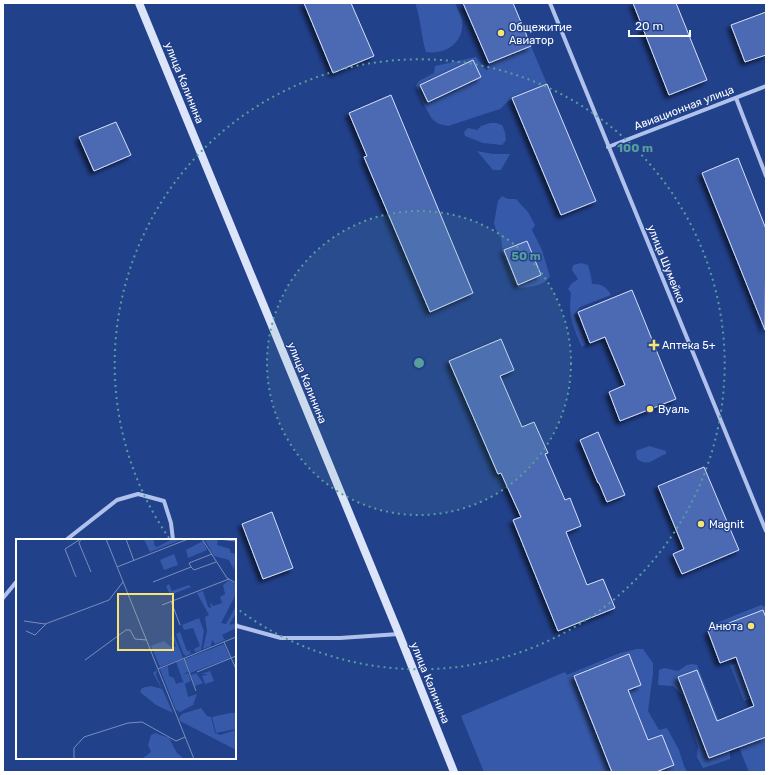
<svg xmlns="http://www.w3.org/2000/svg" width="769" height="775" viewBox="0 0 769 775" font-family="Rubik,sans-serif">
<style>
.green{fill:#3659a9;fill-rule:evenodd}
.building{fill:#4b6ab3;stroke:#d5dff8;filter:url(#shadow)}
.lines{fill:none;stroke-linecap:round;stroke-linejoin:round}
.street{stroke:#b0c2eb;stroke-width:4}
.secondary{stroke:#dbe4f9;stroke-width:8}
.ring{fill:none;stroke:#579f9a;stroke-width:2;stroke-dasharray:2 4}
.poi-dot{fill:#f7e472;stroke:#22418b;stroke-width:1.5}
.labels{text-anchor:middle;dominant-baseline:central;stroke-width:3;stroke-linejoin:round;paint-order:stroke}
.poi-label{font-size:11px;fill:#fff;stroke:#22418b;text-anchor:start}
.street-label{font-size:11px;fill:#fff;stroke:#22418b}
.inset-road{fill:none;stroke:#7a8db9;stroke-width:1}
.view{fill:#f7e472;fill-opacity:0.15;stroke:#f7e472;stroke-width:2}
.inset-edge{fill:none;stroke:#fff;stroke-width:2}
.centre{fill:#579f9a;stroke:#22418b;stroke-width:2}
.ring-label{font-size:12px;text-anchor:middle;font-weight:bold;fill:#579f9a;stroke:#22418b;stroke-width:3;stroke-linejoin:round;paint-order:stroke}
</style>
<defs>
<filter id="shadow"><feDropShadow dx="-3.5" dy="3.5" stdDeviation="2" flood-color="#0009"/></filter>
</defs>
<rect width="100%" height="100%" fill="#22418b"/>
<g class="green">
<path d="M415,3H455C457,8 461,15 462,20C465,42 446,55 426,52C421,36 421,19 415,3Z"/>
<path d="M531,46L547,84L512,98L500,109L448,126L439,124L432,119L423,103L416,85L419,81L434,73L435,66L476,57L487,71L489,63ZM481,77L428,102L420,85Z"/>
<path d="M490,123H496L502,125L505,132L506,140L502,145L483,143L465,136L464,132L468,128L477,130L481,126Z"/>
<path d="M477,151L493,154H510L501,170H493Z"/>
<path d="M502,196L508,199H516L528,212L535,225L532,230L542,250L550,277C542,286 531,287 519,288L513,282L503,254L501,238L496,230L494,223L498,201ZM527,241L541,275L518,285L505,250Z"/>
<path d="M581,263L588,265L591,276L592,284C601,284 606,286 611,295L580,307L574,315L586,344L582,347C573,326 568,316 571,293L568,289L571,284L578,279L572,270L573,265Z"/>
<path d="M649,446L666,451V454C655,457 650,468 637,459L636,451Z"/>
<path d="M761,605L766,607V618L762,610L708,631L709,626Z"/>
<path d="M637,649H643L653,663V673L648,711L659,730L667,728L679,750L684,766L687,772H656L674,765L662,735L648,740L628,690L641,685L629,654L574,676L612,772H484L461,716L565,672L567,675L620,653Z"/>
<path d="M738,663L752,698L744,701L730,665Z"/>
<path d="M692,664L697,665L730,749V759L703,768L697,757L698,747L682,695L673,686L658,685L659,670L664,668L678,671L687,665ZM697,670L728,751L709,758L678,677Z"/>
<path d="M741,711L753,741L766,737V772H749L727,718Z"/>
</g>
<g class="building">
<path d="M304,3H351L374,56L333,73Z"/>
<path d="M463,3H513L531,46L489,63Z"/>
<path d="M633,3H676L707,80L669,95Z"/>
<path d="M766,12V55L745,62L731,25Z"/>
<path d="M473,60L481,77L428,102L420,85Z"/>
<path d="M547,84L596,201L561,215L512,98Z"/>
<path d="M391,95L473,293L430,312L364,157L367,156L349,113Z"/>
<path d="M116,122L131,155L94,171L79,137Z"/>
<path d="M738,158L766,229L765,330L702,173Z"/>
<path d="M527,241L541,275L518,285L504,250Z"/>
<path d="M632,290L676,399L620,421L609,392L625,385L605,337L590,343L578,312Z"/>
<path d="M501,339L514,370L500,376L522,427L534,422L548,453L545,454L565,500L570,498L581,526L566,532L587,585L603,579L615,608L558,631L513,520L521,517L501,473L498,474L449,361Z"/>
<path d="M598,432L625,495L607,502L599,483H598L580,440Z"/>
<path d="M704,467L739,550L682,574L673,554L684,549L658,486Z"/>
<path d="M272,512L293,568L263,579L242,524Z"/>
<path d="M763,610L766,618V737L709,758L678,677L697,670L717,721L754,706L736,657L720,663L708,631Z"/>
<path d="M629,654L641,685L628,690L648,740L662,735L674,765L656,772H612L574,676Z"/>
</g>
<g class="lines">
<g class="street">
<path d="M550,3L766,531"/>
<path d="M736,98L766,176"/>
<path d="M608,147L766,86"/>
<path d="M66,540L117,500L138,494L164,501L171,523L173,540"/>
<path d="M3,598L17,581"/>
<path d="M235,624L237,626L281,638H340L399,634"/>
</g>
<path class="secondary" d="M139,3L399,634L454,772"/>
</g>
<circle cx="419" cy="363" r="152" fill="#579f9a" fill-opacity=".12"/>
<g class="ring">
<circle cx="419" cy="363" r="152"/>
<path d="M169 538A305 305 0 1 1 235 607"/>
</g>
<g class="poi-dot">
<circle cx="501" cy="33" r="4"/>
<path d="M652 339h4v4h4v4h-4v4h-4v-4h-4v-4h4z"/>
<circle cx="650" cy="409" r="4"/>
<circle cx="701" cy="524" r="4"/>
<circle cx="751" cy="626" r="4"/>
</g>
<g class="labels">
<g class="poi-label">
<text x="509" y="27">Общежитие<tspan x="509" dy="13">Авиатор</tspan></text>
<text x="662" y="345">Аптека 5+</text>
<text x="658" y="409">Вуаль</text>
<text x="709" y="524">Magnit</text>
<text x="743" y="626" text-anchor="end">Анюта</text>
</g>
<g class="street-label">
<text transform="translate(184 83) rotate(68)">улица Калинина</text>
<text transform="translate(684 108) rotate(-21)">Авиационная улица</text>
<text transform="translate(666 264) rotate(68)">улица Шумейко</text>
<text transform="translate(307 383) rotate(68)">улица Калинина</text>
<text transform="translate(430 683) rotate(68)">улица Калинина</text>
</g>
</g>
<g transform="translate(16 539)">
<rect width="220" height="220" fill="#22418b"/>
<path d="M128,0H138V6L141,8L157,0H167L134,13ZM189,1H202L201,6L214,10L215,14L220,15L218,31L213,21L198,17ZM187,2L191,11L172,19L170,11ZM158,15L162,26L148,31L144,21ZM213,41L220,45V55L205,84L210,85L220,67V74L213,86L220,84V89L206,96L209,101L199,105L196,101L195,107L187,110L191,92L189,78L193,76L181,54L187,52L192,68L195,69L194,63L197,67L206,64L204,58L209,55L207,46L214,58L207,46ZM153,45L156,52L173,46L175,48L154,56L150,47ZM183,79L188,92L185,111L179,113L178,110L184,107L177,89L168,91L166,86ZM164,93L171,112L175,111L173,113L176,114L170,117L167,114L160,95ZM158,96L167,119L144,128L135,107L148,102L156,109L160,107L157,99L153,101ZM208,105L214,119L174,134L169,120ZM168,120L172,132L167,136L172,134L175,142L168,145L160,123ZM152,127L153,137L158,139L160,145L166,143L169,145L172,158L181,155L177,166L164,173L160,171L144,130ZM141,131L140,136L157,174L140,166L124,153L126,149L135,147L146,150L137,134ZM194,132L198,142L189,145L186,137L192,135H185ZM180,134L187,144L179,147L175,136ZM185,169L191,177L195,178L199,194L204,196L220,191V211L164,182L163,179L166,175ZM214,174H220V190L200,194L196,178ZM139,194L153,199L161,214L168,220H126L135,213L132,206L135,196Z" fill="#3659a9"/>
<path class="inset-road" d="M65,0L63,4L75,33M90,0L178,220M110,0L118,22M186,0L211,39L220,44M202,0L220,2M101,28L172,0M175,28L178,31L200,23M60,38L49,10L63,1M137,43L175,28L173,24L196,15M155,62L164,86M146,66L213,40M8,82L29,85L56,75L93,61L107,43M10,92L19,96L30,85M208,103L220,130M168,119L180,152M69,121L110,91H114L119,100L131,101M142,130L220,98M181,133L220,117M58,220V209L68,198L112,184L126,183L160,202L169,198"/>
<path class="view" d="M102,55H157V111H102Z"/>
<rect width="220" height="220" class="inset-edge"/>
</g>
<circle cx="419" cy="363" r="6" class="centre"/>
<g class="ring-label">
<text x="635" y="152">100 m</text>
<text x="526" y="260">50 m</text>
</g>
<rect width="769" height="775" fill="none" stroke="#ffffff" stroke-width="8"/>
<path d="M629 30v6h61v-6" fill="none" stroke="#ffffff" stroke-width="2"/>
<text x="635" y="30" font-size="12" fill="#ffffff" stroke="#22418b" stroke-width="3" paint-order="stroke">20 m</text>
</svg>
